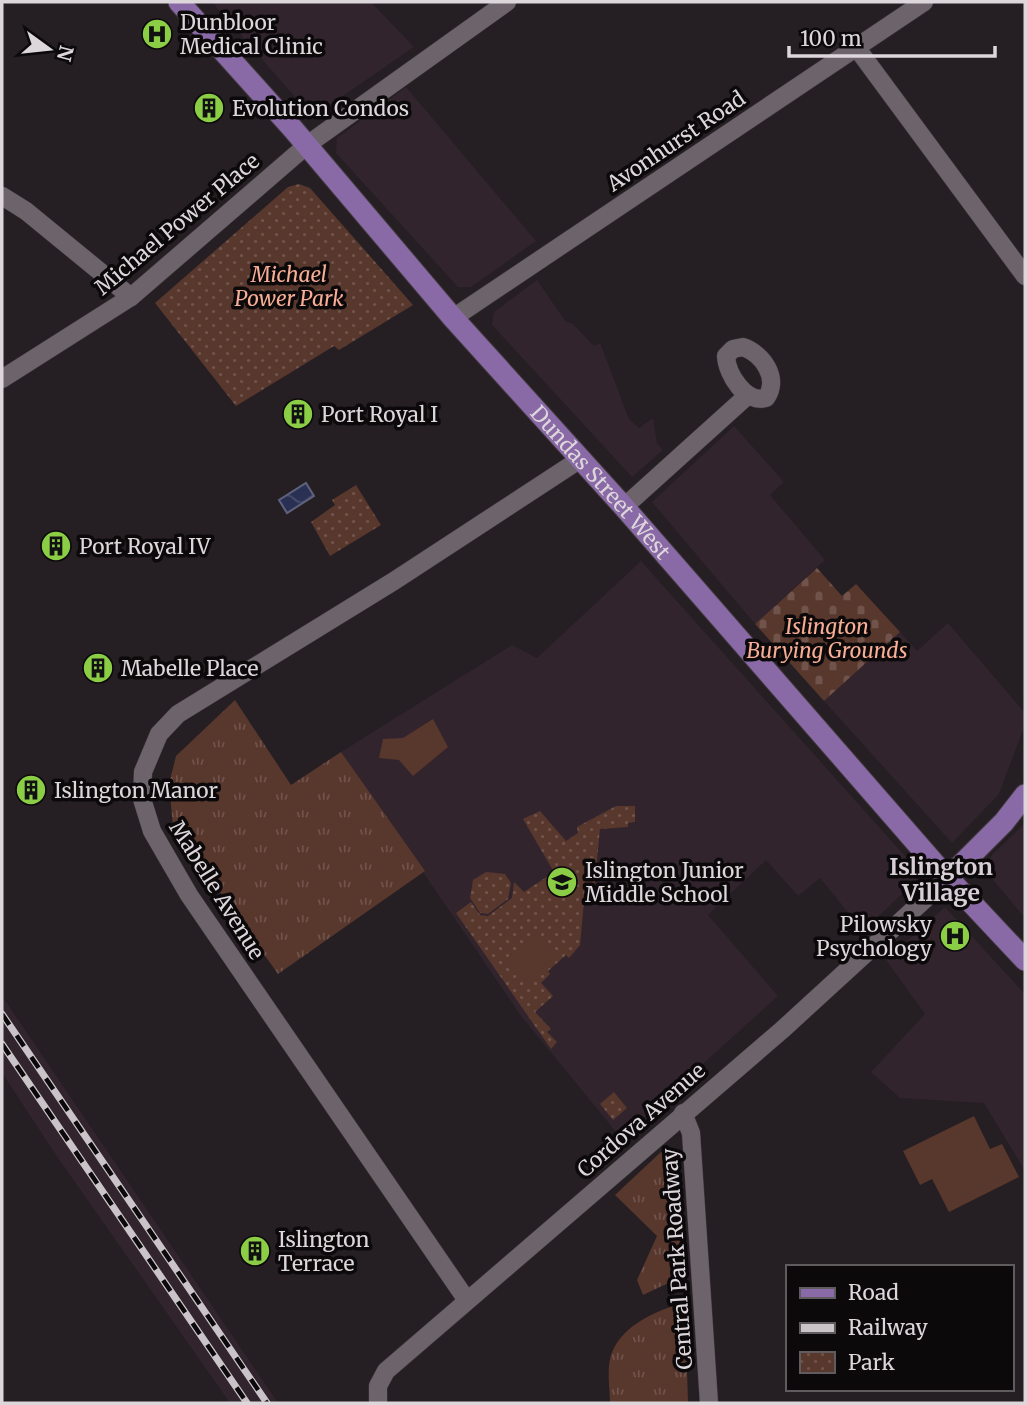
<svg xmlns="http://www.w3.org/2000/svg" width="1027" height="1405" viewBox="0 0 1027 1405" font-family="Merriweather,serif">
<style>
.built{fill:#31242d}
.grass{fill:url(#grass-tufts)}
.cemetery{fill:url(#cemetery-stones)}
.park{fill:url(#park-dots)}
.pitch{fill:#58372d}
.water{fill:url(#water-waves);stroke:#5f627c;stroke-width:2}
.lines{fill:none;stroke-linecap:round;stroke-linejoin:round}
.minor-casing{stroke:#403a3e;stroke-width:19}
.major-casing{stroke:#403a3e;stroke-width:23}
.minor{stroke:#6d646b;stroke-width:18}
.major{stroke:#8a6aa6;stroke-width:21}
.rail-casing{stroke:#cac4c8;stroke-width:7}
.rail{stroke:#0c090b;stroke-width:4.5;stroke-dasharray:13;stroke-linecap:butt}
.labels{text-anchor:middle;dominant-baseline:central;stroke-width:7;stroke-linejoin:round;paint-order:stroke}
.poi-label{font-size:21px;fill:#ddd7db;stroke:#0c090b;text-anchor:start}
.street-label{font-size:21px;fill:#ddd7db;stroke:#0c090b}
.park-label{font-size:21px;font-style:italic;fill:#f8ad95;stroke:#0c090b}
.neighbourhood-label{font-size:23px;font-weight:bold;fill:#d8ced5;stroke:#0c090b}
</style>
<defs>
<pattern id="grass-tufts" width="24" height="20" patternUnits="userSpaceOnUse" patternTransform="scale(1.75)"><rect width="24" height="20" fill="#58372d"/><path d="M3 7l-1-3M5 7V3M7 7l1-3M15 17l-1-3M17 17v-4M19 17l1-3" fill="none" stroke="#70534b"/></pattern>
<pattern id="cemetery-stones" width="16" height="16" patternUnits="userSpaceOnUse" patternTransform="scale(1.75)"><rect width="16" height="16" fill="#58372d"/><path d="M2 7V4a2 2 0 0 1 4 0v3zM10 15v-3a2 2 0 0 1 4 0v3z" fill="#70534b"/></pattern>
<pattern id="park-dots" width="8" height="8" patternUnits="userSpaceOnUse" patternTransform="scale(1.75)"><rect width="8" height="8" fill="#58372d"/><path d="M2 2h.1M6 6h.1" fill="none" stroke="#70534b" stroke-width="1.8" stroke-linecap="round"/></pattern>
<pattern id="water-waves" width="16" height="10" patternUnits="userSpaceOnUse" patternTransform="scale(1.75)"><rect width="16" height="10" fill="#293054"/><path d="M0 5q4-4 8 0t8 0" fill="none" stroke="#484d6c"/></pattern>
</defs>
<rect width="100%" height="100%" fill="#251e23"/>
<g class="built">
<path d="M212,2H371L414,47L318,113H309Z"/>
<path d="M406,87L536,241L471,287H458L336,153L337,138Z"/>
<path d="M537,280L566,322L572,323L594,346L600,343L629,419L639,428L653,418L657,443L663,450L632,477L492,325L494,312Z"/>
<path d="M734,426L784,482L770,495L825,560L755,624L652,502Z"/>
<path d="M641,561L922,875L863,931L820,878L798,896L766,860L708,915L778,996L621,1138L521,1016L341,752L512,645L537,658Z"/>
<path d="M948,623L1025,713V724L999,794L952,843L824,701L900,632L917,651Z"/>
<path d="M1025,823V918L983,868L993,854Z"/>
<path d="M945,907L1025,994V1171L984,1103L900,1098L871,1072L925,1014L886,960Z"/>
<path d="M2,996L278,1403H230L56,1155L2,1073Z"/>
</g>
<g class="grass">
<path d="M235,700L291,785L341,752L425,871L278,974L173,826L169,784L176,756Z"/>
<path d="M671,1150L677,1157L683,1276L643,1295L637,1280L657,1236L615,1195L661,1152Z"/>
<path d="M685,1302L688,1403H610C610,1390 607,1372 610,1359C618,1326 656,1311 685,1302Z"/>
</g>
<path class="cemetery" d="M817,568L842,596L856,584L900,632L824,701L755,624Z"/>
<g class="park">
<path d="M299,184L310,188L413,305L339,350L334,346L236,406L155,303L288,187Z"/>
<path d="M356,485L381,525L330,556L311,522L335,505L332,500Z"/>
<path d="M616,806H635V822L628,823V827L600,829L594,890H585L580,945L569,958L566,955L548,971L550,974L541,983L553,996L535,1012L551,1029L547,1032L557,1042L551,1049L456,913L471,902L480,915L488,916L512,898L514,882L524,892L554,872L523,819L540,811L566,841L578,833L577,827Z"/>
<path d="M486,872L505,874L511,883L508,899L488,914L480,913L470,898L473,880Z"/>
<path d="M614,1092L627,1108L613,1120L600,1104Z"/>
</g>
<g class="pitch">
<path d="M433,719L448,747L413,776L399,760L379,758L383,739L403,738Z"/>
<path d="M538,932L557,954L526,981L506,959Z"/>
<path d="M974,1116L990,1149L1002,1144L1019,1177L949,1212L932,1179L920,1185L903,1151Z"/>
</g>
<path class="water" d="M306,483L314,496L287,513L279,500Z"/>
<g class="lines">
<g class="minor-casing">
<g id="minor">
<path d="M856,47L1025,276"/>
<path d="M2,196L26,211L131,297"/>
<path d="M453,318L924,2"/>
<path d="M743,347C763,354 780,379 766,398C746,404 727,375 726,356L733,349Z"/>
<path d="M2,379L131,297L307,145L507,2"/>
<path d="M624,507L747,396"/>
<path d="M683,1113L691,1133L709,1403"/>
<path d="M466,1299L189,895L152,831L142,799L143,772L159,734L178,714L394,581L579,460"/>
<path d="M378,1403V1386L386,1371L782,1030L948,878"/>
</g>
</g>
<g class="major-casing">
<g id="major">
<path id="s1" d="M179,2L293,129L453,318L624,507L934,863L1025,960"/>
<path d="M948,878L1004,822L1025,795"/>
</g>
</g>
<use href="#minor" class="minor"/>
<use href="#major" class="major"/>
<g class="rail-casing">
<g id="rail">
<path d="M2,1014L267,1403"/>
<path d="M2,1044L247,1403"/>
</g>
</g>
<use href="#rail" class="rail"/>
</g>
<defs>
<g id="hospital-disc" transform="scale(1.575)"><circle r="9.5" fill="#8bce46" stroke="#0c090b"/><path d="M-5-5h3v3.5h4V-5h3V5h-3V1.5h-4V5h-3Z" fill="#111"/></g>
<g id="building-disc" transform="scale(1.575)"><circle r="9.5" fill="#8bce46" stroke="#0c090b"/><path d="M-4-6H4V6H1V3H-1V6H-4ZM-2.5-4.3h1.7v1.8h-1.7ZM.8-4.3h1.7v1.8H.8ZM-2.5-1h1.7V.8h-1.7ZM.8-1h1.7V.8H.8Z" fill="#111"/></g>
<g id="school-disc" transform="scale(1.575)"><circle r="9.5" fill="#8bce46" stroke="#0c090b"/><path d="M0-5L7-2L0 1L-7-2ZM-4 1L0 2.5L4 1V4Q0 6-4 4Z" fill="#111"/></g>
</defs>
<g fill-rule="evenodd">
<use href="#hospital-disc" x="157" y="34"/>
<use href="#building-disc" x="209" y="108"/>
<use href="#building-disc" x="298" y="414"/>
<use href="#building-disc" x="56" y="546"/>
<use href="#building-disc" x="98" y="668"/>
<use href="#building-disc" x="31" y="790"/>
<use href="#school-disc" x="562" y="882"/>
<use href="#hospital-disc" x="955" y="936"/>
<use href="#building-disc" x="255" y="1251"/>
</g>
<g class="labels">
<g class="poi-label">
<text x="180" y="22">Dunbloor<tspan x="180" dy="24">Medical Clinic</tspan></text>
<text x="232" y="108">Evolution Condos</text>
<text x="321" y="414">Port Royal I</text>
<text x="79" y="546">Port Royal IV</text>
<text x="121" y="668">Mabelle Place</text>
<text x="54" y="790">Islington Manor</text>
<text x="585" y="870">Islington Junior<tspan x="585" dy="24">Middle School</tspan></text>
<text x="932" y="924" text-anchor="end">Pilowsky<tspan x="932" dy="24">Psychology</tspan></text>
<text x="278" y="1239">Islington<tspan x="278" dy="24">Terrace</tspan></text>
</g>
<g class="street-label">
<text transform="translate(676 141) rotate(-34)">Avonhurst Road</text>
<text transform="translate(177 224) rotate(-40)">Michael Power Place</text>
<text stroke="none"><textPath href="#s1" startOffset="639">Dundas Street West</textPath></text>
<text transform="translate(217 890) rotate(58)">Mabelle Avenue</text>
<text transform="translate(641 1120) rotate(-41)">Cordova Avenue</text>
<text transform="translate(677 1259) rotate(-94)">Central Park Roadway</text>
</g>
<g class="park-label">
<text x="289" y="274">Michael<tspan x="289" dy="24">Power Park</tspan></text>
<text x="827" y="626">Islington<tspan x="827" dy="24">Burying Grounds</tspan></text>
</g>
<g class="neighbourhood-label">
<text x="941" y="866">Islington<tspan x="941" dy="26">Village</tspan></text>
</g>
</g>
<rect width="1027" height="1405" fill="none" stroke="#ddd7db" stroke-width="7"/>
<rect x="786" y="1265" width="228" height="126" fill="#0c090b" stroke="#605b5e" stroke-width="2"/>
<rect x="800" y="1288" width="35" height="10" fill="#8a6aa6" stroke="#605b5e" stroke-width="2"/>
<text x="848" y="1300" font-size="21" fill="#ddd7db">Road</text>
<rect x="800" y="1323" width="35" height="10" fill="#cac4c8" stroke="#605b5e" stroke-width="2"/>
<text x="848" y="1335" font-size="21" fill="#ddd7db">Railway</text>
<rect x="800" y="1352" width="35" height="21" fill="url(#park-dots)" stroke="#605b5e" stroke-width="2"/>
<text x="848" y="1370" font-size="21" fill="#ddd7db">Park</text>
<g transform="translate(49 49) rotate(105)" stroke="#0c090b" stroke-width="5" paint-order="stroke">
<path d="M0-5L12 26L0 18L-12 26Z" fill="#ddd7db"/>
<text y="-10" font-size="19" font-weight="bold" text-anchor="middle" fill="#ddd7db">N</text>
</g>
<path d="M789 46v10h206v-10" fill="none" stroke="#ddd7db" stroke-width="3.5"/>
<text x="800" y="46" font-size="21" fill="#ddd7db" stroke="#0c090b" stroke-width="5" paint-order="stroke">100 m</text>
</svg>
